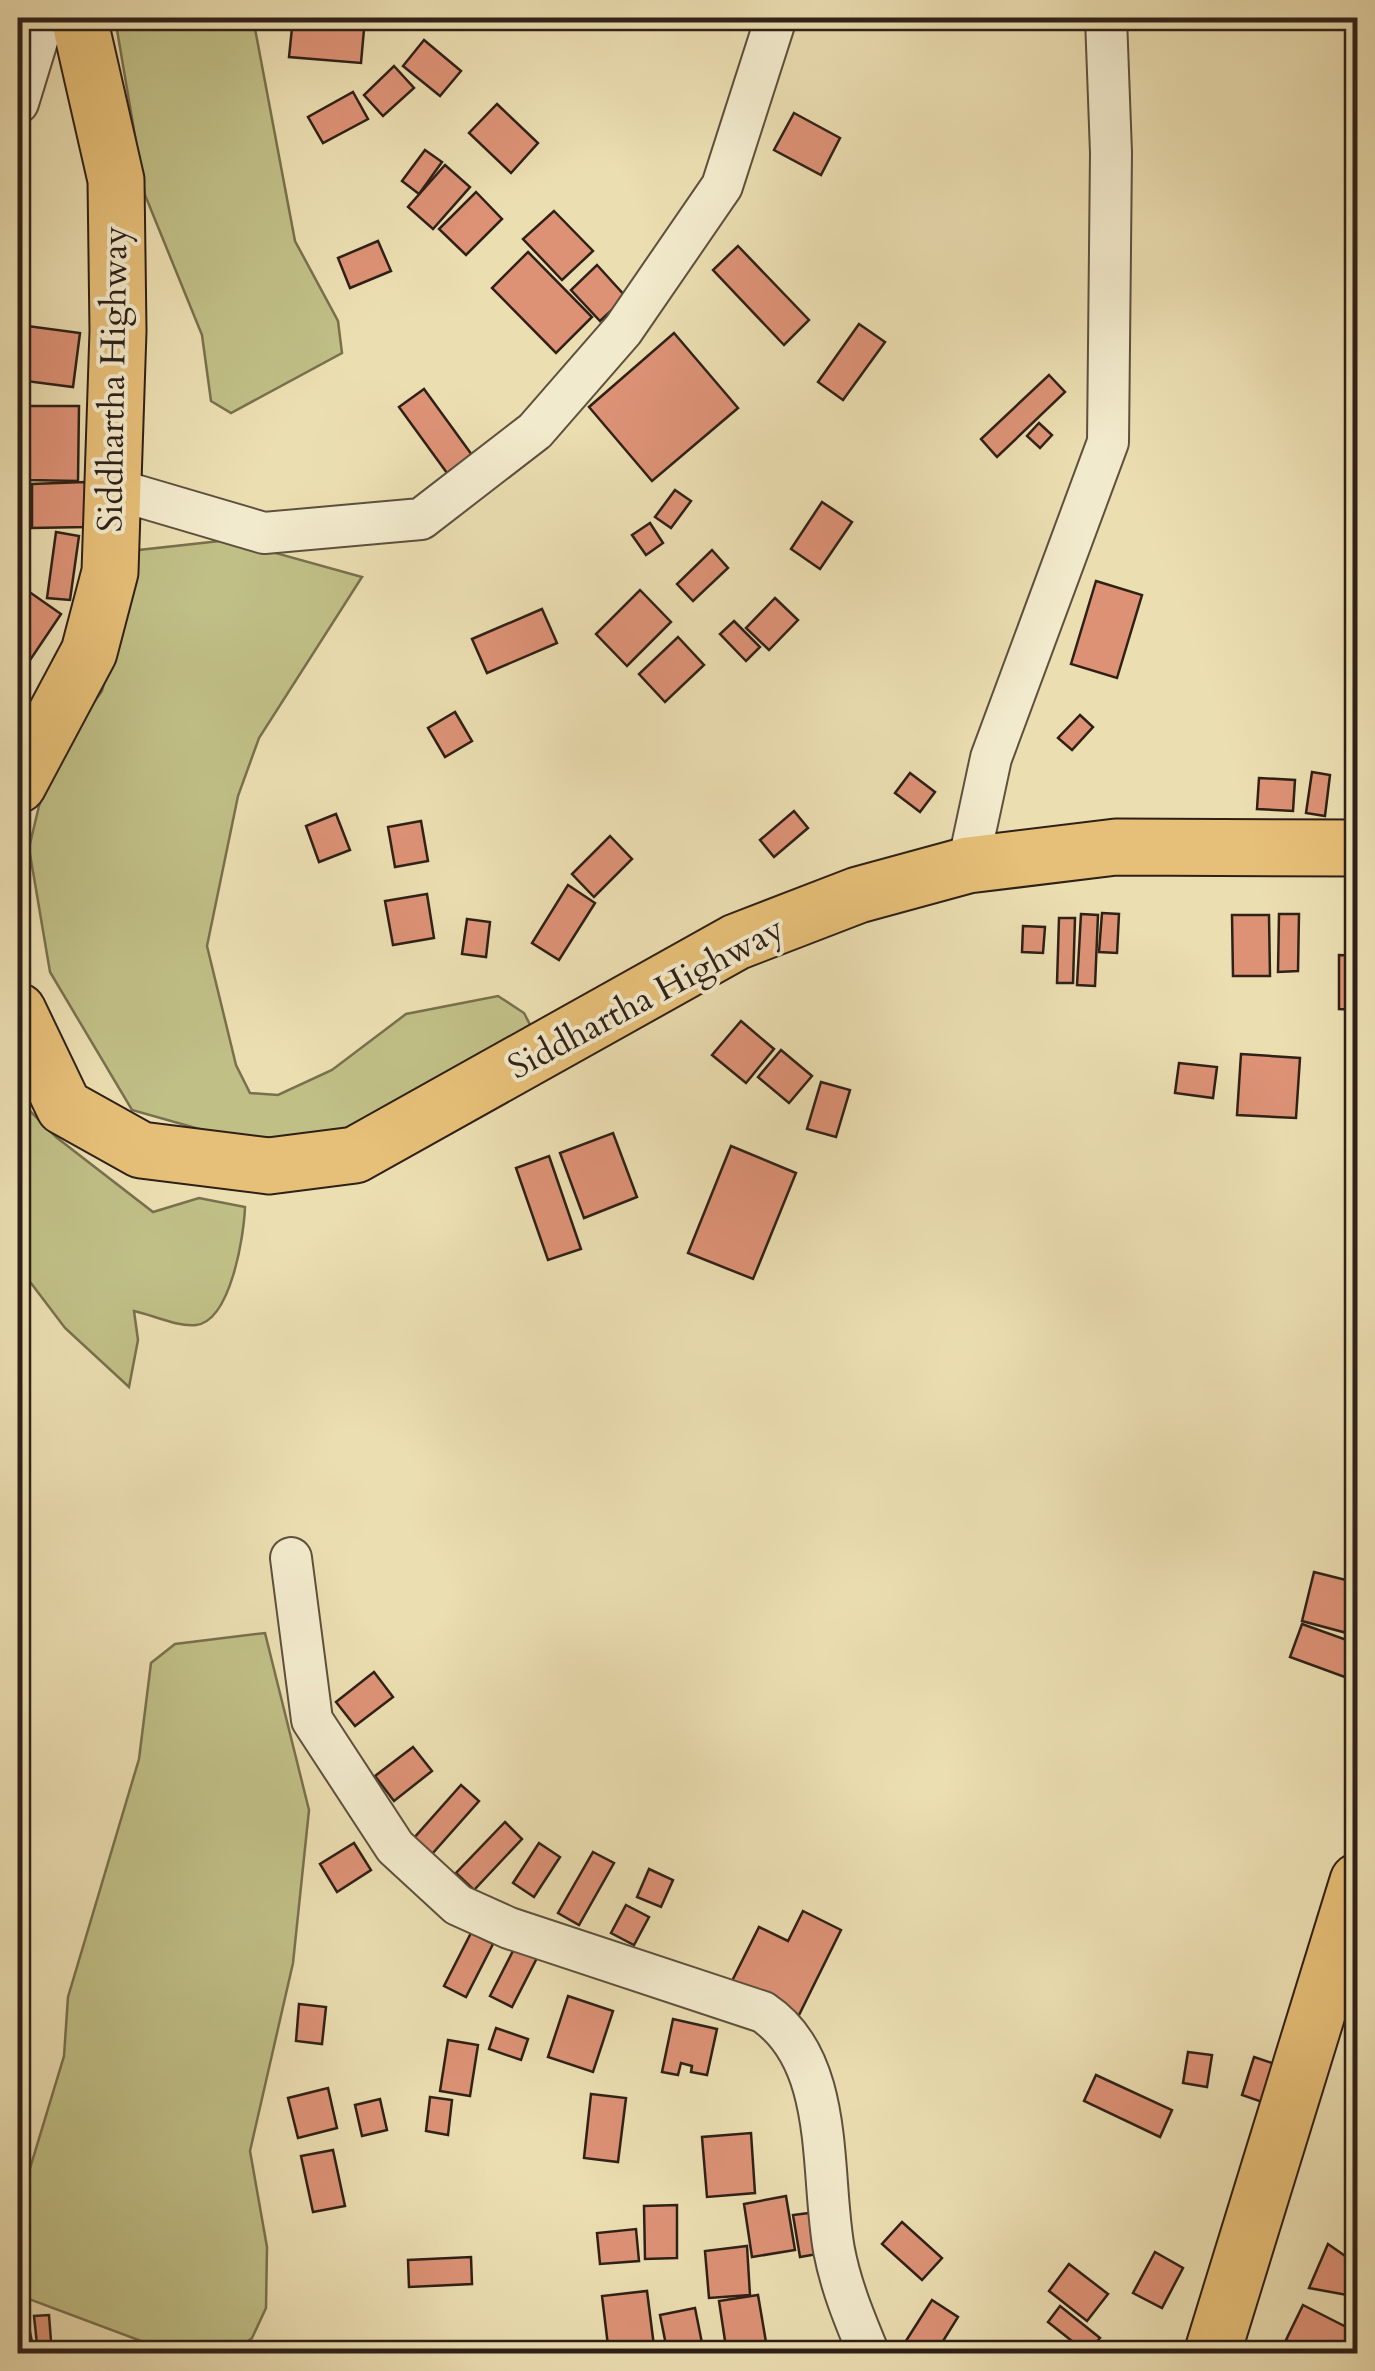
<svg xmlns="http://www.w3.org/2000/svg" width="1375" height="2371" viewBox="0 0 1375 2371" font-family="Cardo,serif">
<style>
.green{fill:#c0bf86;stroke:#78704e;stroke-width:2.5}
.building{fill:#dd9276;stroke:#2f2117;stroke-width:2.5}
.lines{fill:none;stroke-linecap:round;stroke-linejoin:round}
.minor-casing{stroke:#5e503e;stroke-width:44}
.highway-casing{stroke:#2f2117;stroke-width:59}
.minor{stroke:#f2eacc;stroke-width:40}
.highway{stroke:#e6bf78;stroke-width:55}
.labels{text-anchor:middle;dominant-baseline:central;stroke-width:8;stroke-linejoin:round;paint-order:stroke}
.street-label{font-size:35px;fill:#2f2117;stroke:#f2eacc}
</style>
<rect width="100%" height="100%" fill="#ebdeb1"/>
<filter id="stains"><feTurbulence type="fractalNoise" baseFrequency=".002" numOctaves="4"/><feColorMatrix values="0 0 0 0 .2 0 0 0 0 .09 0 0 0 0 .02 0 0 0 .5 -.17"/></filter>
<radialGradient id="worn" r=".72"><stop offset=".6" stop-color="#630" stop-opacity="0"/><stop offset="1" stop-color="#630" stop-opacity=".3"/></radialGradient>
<g class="green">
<path d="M115,18H253L295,241L338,321L342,353L231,413L211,401L202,335L145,195Z"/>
<path d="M229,540L362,577L259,738L238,796L207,946L236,1065L250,1093L278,1095L332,1070L406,1014L498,996L524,1013L538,1040L314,1148L284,1153L132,1110L50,972L29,848L49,764L102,691L139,550Z"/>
<path d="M18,1099L56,1137L153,1212L199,1198L245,1207C244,1235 231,1321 196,1325C177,1327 153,1315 134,1311L138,1340L129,1387L65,1328L18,1266Z"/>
<path d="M265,1633L309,1810L293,1963L250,2151L267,2247L266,2308L252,2338L233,2353H173L18,2295V2208L64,2056L68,1997L139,1759L151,1663L175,1644Z"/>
</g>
<g class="building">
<path d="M293,18H365L361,63L289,57Z"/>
<path d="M424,40L461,71L440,96L403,66Z"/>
<path d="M394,66L414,88L383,116L364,95Z"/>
<path d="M353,92L368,119L323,143L308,117Z"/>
<path d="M497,104L538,143L511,173L469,133Z"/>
<path d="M794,113L840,138L821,175L774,150Z"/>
<path d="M425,150L442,162L419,194L402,181Z"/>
<path d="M445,165L470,187L433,229L408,207Z"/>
<path d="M476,192L502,219L466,255L439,229Z"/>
<path d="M554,211L593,251L562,280L523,239Z"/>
<path d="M378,241L391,271L350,288L338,258Z"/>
<path d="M738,246L809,320L784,345L713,270Z"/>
<path d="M528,252L592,317L556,353L492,288Z"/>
<path d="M597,265L626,297L600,321L571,290Z"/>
<path d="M859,324L885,342L843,400L818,382Z"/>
<path d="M20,325L80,333L73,387L18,380Z"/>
<path d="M674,333L738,408L652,481L589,407Z"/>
<path d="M1049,375L1065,392L997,457L981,439Z"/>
<path d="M424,389L472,455L447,473L399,407Z"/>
<path d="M28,406H79L78,481L27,480Z"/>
<path d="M1039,423L1052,435L1040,448L1027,436Z"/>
<path d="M85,482L86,527L32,528V484Z"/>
<path d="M675,490L691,501L671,528L655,517Z"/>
<path d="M822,502L852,522L820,569L791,549Z"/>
<path d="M650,523L663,543L646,555L632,535Z"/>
<path d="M56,532L79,536L70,600L47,598Z"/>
<path d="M712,550L728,568L693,601L677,584Z"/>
<path d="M1096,581L1142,595L1117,678L1071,664Z"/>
<path d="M18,584L61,614L18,678Z"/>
<path d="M640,590L671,622L627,666L596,634Z"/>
<path d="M775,598L798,620L769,650L746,628Z"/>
<path d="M542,609L557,643L487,673L472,639Z"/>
<path d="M734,621L760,647L746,661L720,634Z"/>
<path d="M678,637L704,665L665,702L639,674Z"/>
<path d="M455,712L472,741L445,757L428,728Z"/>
<path d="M1080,715L1093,727L1072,750L1058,738Z"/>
<path d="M1312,772L1330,775L1325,816L1306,813Z"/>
<path d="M910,773L935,792L920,812L895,793Z"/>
<path d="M1259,778L1295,780L1293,811L1257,809Z"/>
<path d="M794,811L808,828L774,857L760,840Z"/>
<path d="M336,814L350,850L319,862L306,826Z"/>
<path d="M421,821L428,861L395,867L388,827Z"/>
<path d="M610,836L632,859L594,897L572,874Z"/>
<path d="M568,885L595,903L559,960L532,943Z"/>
<path d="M427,894L434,938L393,945L385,901Z"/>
<path d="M1102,913L1119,914L1117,953L1099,952Z"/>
<path d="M1081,914L1098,915L1095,986L1077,985Z"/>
<path d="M1279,914H1299L1298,971L1278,972Z"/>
<path d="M1232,915H1269L1270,976H1233Z"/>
<path d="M1059,918H1075L1073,983H1057Z"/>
<path d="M467,919L490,922L486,957L462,954Z"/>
<path d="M1023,926L1045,927L1043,953L1022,952Z"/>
<path d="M1339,955L1358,956V1010L1339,1009Z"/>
<path d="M741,1021L774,1049L746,1083L712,1055Z"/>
<path d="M781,1050L812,1076L789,1103L758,1077Z"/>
<path d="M1241,1054L1300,1058L1296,1118L1237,1115Z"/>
<path d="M1179,1063L1217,1067L1213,1098L1175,1093Z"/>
<path d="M821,1082L850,1090L836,1137L807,1129Z"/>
<path d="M613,1133L637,1197L584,1218L560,1153Z"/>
<path d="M731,1146L796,1173L753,1279L688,1253Z"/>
<path d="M549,1156L581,1249L548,1260L516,1168Z"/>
<path d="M1314,1572L1358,1583V1636L1302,1621Z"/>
<path d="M1302,1624L1358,1644L1353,1680L1290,1657Z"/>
<path d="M374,1672L393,1697L355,1726L336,1702Z"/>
<path d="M413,1747L432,1771L394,1801L375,1776Z"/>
<path d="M461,1785L479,1801L432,1854L414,1838Z"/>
<path d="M505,1822L522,1839L474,1890L456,1873Z"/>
<path d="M354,1843L371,1870L337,1892L320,1864Z"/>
<path d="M539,1843L560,1857L534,1897L513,1883Z"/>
<path d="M593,1852L614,1863L579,1925L558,1913Z"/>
<path d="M649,1869L673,1880L661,1907L637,1897Z"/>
<path d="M626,1905L649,1917L634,1945L611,1933Z"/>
<path d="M803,1911L841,1930L798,2017L731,1983L759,1927L788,1941Z"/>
<path d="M471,1933L493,1944L466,1997L444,1986Z"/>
<path d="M517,1943L539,1954L512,2007L490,1996Z"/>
<path d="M568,1996L613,2011L593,2072L548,2057Z"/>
<path d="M299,2004L326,2007L322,2044L296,2041Z"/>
<path d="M673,2019L717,2029L707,2075L691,2072L692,2066L681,2063L678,2075L662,2072Z"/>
<path d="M496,2028L528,2039L521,2060L489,2049Z"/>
<path d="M448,2040L478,2045L470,2096L440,2091Z"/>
<path d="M1188,2052L1212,2055L1207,2087L1183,2083Z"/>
<path d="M1254,2057L1275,2064L1262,2102L1242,2095Z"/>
<path d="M1096,2075L1172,2110L1160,2137L1084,2101Z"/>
<path d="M328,2088L337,2128L298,2138L288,2098Z"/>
<path d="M591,2094L626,2098L618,2162L584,2158Z"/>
<path d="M430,2097L452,2100L448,2135L426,2131Z"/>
<path d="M380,2099L387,2130L362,2136L355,2105Z"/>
<path d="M751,2133L755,2193L707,2197L702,2137Z"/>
<path d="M333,2150L345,2206L313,2212L301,2156Z"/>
<path d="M786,2196L795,2250L752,2257L744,2204Z"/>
<path d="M677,2205V2258L645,2259L644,2206Z"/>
<path d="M817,2212L823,2253L800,2257L793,2215Z"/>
<path d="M902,2222L942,2258L922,2280L882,2244Z"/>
<path d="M636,2229L639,2261L600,2264L597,2233Z"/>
<path d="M1328,2244L1358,2265V2297L1309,2288Z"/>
<path d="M747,2246L750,2295L709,2298L705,2251Z"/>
<path d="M1155,2252L1183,2268L1162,2308L1133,2293Z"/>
<path d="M471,2257L472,2284L409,2287L408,2260Z"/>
<path d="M1069,2264L1108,2294L1087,2321L1049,2291Z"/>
<path d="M647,2291L655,2354H609L602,2296Z"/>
<path d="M758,2295L767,2348L727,2354L719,2301Z"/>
<path d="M932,2300L958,2317L935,2354H919L904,2344Z"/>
<path d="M1303,2305L1358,2333V2354H1317L1286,2340Z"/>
<path d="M1060,2306L1100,2338L1087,2353L1048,2322Z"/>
<path d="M695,2308L702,2343L667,2350L660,2315Z"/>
<path d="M49,2315L52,2354H38L34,2316Z"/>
<path d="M29,2327L32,2342L18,2345V2330Z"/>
</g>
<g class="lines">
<g class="minor-casing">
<g id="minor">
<path d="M18,103L44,18"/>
<path d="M111,488L264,533L421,519L535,431L623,330L722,186L776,18"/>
<path d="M968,865L991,758L1108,442L1111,153L1106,18"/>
<path d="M291,1558L312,1720L395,1847L458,1905L509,1928L763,2012C836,2061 820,2173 834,2250C841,2287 855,2320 869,2354"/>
</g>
</g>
<g class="highway-casing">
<g id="highway">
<path d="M18,785L89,652L110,572L118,331L116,180L79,18"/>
<path d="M18,1011L64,1107L141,1150L269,1166L355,1155L736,942L858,895L968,865L1116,847L1358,848"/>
<path d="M1212,2354L1358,1881"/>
</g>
</g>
<use href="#minor" class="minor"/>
<use href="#highway" class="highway"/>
</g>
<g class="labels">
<g class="street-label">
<text transform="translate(113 379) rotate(-89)">Siddhartha Highway</text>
<text transform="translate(646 998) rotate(-28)">Siddhartha Highway</text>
</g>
</g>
<rect width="1375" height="2371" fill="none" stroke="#ebdeb1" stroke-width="60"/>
<rect x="20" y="20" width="1335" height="2331" fill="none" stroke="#2f2117" stroke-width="5"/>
<rect x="30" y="30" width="1315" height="2311" fill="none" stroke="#2f2117" stroke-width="2.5"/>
<rect width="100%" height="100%" filter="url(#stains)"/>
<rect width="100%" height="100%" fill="url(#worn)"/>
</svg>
